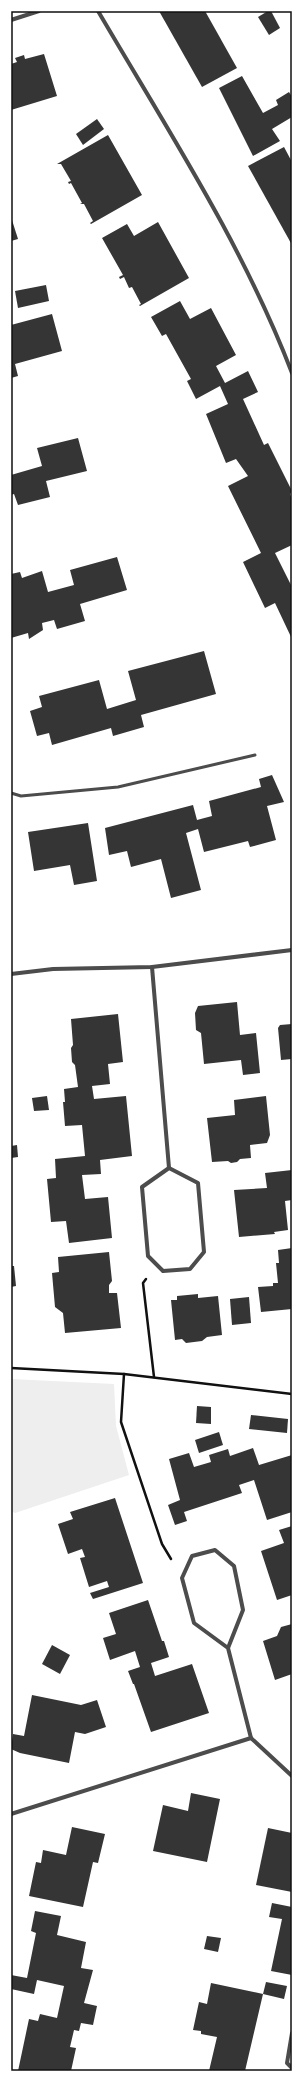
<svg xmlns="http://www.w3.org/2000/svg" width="303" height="2082" viewBox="0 0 303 2082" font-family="'Titillium Web',sans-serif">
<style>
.green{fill:#eee}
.building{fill:#353535}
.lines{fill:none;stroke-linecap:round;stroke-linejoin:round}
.path{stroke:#111;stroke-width:2.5}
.service{stroke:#4c4c4c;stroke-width:3}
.minor{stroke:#4c4c4c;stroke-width:4}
.neatline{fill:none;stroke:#111;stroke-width:1.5}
</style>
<rect width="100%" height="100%" fill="#fff"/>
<path class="green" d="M11,1379L114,1384L116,1426L129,1475L15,1513L11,1511Z"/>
<g class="building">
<path d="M159,11H205L237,68L202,87Z"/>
<path d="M268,11H271L280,28L269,35L258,17Z"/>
<path d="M44,54L57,96L11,110V64L17,62L15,58L24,55L25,59Z"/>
<path d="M242,76L263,113L278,105L276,100L289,92L292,97V117L272,129L280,141L253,156L219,88Z"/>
<path d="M97,119L104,129L83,145L76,134Z"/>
<path d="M108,135L142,195L91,224L90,223L93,221L84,204H80L82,203L71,183L69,184L68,182L71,181L61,164H57Z"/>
<path d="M284,147L292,162V245L248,166Z"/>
<path d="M11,217L18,239L11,241Z"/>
<path d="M158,222L189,278L140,306L139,305L141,304L132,287L129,288L124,277L120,279L119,277L123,275L102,238L127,224L134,236Z"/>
<path d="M46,285L49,301L18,308L15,291Z"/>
<path d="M180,301L190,319L211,308L236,355L216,366L225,383L248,371L258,392L243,399L264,445L268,443L292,491L290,494L292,500V545L275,553L292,587V639L275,603L265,608L243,562L261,553L228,486L248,476L236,459L226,463L206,414L228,404L220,386L196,399L187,381L191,379L166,334L162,336L151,317Z"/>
<path d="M52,314L62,351L15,364L18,376L11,378V325Z"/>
<path d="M78,438L87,471L46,481L50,497L18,505L14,494L11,495V475L42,466L37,448Z"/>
<path d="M117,557L127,590L80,604L85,621L57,629L54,620L42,623L43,630L29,639L28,633L11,638V574L20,572L22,578L42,571L48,592L74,585L70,570Z"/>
<path d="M204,651L216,694L141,715L144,727L113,736L111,728L52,745L49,733L37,736L30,711L42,707L39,696L99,680L107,709L136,700L128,671Z"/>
<path d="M272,775L284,802L267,806L276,840L250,847L248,841L204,852L198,829L186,833L201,890L171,898L161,859L131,867L127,851L109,855L105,828L193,805L197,820L212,816L209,801L261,787L259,779Z"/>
<path d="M88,823L97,881L74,885L70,865L34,871L28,832Z"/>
<path d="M237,1002L240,1035L256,1033L260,1073L243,1075L241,1060L204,1064L201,1033L196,1030L195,1013L198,1006Z"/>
<path d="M118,1014L123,1062L108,1064L110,1084L92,1086L94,1099L126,1096L132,1156L100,1160L101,1174L82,1175L85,1199L108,1197L112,1238L69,1243L66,1221L51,1222L47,1179L56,1178L55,1159L85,1156L82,1125L65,1126L63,1102H65L64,1089L78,1087L75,1065L72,1062L71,1048L73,1045L71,1019Z"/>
<path d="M292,1024V1059L281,1060L278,1028L280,1025Z"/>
<path d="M47,1096L49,1110L34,1111L32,1098Z"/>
<path d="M266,1096L270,1135L267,1143L250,1145L251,1158L240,1159L237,1162L231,1163L228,1161L212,1162L207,1118L235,1115L234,1100Z"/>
<path d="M17,1145L18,1157L11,1158V1146Z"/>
<path d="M292,1170V1200L285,1201L288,1230L274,1232L275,1234L239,1237L234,1190L267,1188L265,1173Z"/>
<path d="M292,1248V1309L261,1312L258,1287L273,1286V1283H278L276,1263H279L278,1250Z"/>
<path d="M109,1252L112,1281L109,1285V1293H117L121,1328L65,1333L63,1313L55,1307L52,1273L59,1272L58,1257Z"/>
<path d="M11,1266H14L16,1286L11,1287Z"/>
<path d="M198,1294V1298L218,1296L222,1335L207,1337L202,1341L186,1343L182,1339L175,1340L171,1300H177V1296Z"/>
<path d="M249,1297L251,1323L232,1325L230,1299Z"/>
<path d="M197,1406L211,1407V1424L196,1423Z"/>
<path d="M251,1415L288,1419L287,1433L249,1429Z"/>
<path d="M219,1432L223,1445L199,1453L195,1440Z"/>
<path d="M253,1448L259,1465L292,1455V1512L267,1520L254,1480L239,1485L242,1493L184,1512L187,1521L175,1525L168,1505L180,1500L169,1459L189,1453L194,1467L211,1462L209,1455L228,1449L230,1456Z"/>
<path d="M115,1498L143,1583L93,1599L90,1593L109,1587L107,1581L89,1587L80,1558L85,1557L82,1549L68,1554L58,1524L73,1519L70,1512Z"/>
<path d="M292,1526V1595L277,1600L261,1551L284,1543L279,1530Z"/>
<path d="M148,1600L162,1641H164L169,1657L151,1663L155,1676L192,1664L209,1713L151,1732L134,1684H133L128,1671L140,1667L135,1651L110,1660L103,1638L116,1634L109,1613Z"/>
<path d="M292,1624V1674L275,1680L263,1641L277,1636L281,1627Z"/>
<path d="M52,1645L70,1655L60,1674L42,1664Z"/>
<path d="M32,1695L81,1705L97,1700L106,1727L85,1734L75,1732L69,1763L20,1753L11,1749L13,1734L24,1736Z"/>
<path d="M191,1793L220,1799L207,1862L153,1851L163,1805L188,1811Z"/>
<path d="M72,1827L105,1834L98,1863L93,1862L83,1907L29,1896L36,1862L41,1863L43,1850L66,1855Z"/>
<path d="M268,1828L292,1833V1892L256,1885Z"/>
<path d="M272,1903L292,1907V1975L271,1971L282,1919L269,1917Z"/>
<path d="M35,1911L61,1916L57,1935L86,1942L81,1968L93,1970L84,2003L97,2006L93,2025L81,2023L79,2031L74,2030L70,2047L76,2048L71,2071H18L29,2019L38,2021L40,2014L57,2018L64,1986L37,1980L34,1994L11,1989V1975L27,1978L36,1933L31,1931Z"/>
<path d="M207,1936L221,1938L218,1952L204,1949Z"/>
<path d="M266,1982L287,1986L284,1999L263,1994Z"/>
<path d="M211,1983L263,1994L245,2071H209L217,2037L201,2034V2031L193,2030L199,2002L207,2004Z"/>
</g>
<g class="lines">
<g class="path">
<path d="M146,1279L143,1283L154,1377"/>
<path d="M11,1368L124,1374L292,1394"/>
<path d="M124,1374L121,1422L162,1544L171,1559"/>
</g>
<path class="service" d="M11,793L21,796L118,787L255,755"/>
<g class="minor">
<path d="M98,11C167,129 243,245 292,373"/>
<path d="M11,20L39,11"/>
<path d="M152,967L169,1168"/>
<path d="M11,974L53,969L152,967L292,950"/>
<path d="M169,1168L198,1183L204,1252L190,1269L163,1271L148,1256L142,1187Z"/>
<path d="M228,1648L194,1623L182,1578L192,1556L215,1550L234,1566L243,1610L228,1648L251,1738"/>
<path d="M11,1814L251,1738L292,1776"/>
<path d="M292,2033L287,2063L292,2068"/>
</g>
</g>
<rect width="303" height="2082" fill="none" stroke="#ffffff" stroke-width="24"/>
<rect x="12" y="12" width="279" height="2058" class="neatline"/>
</svg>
